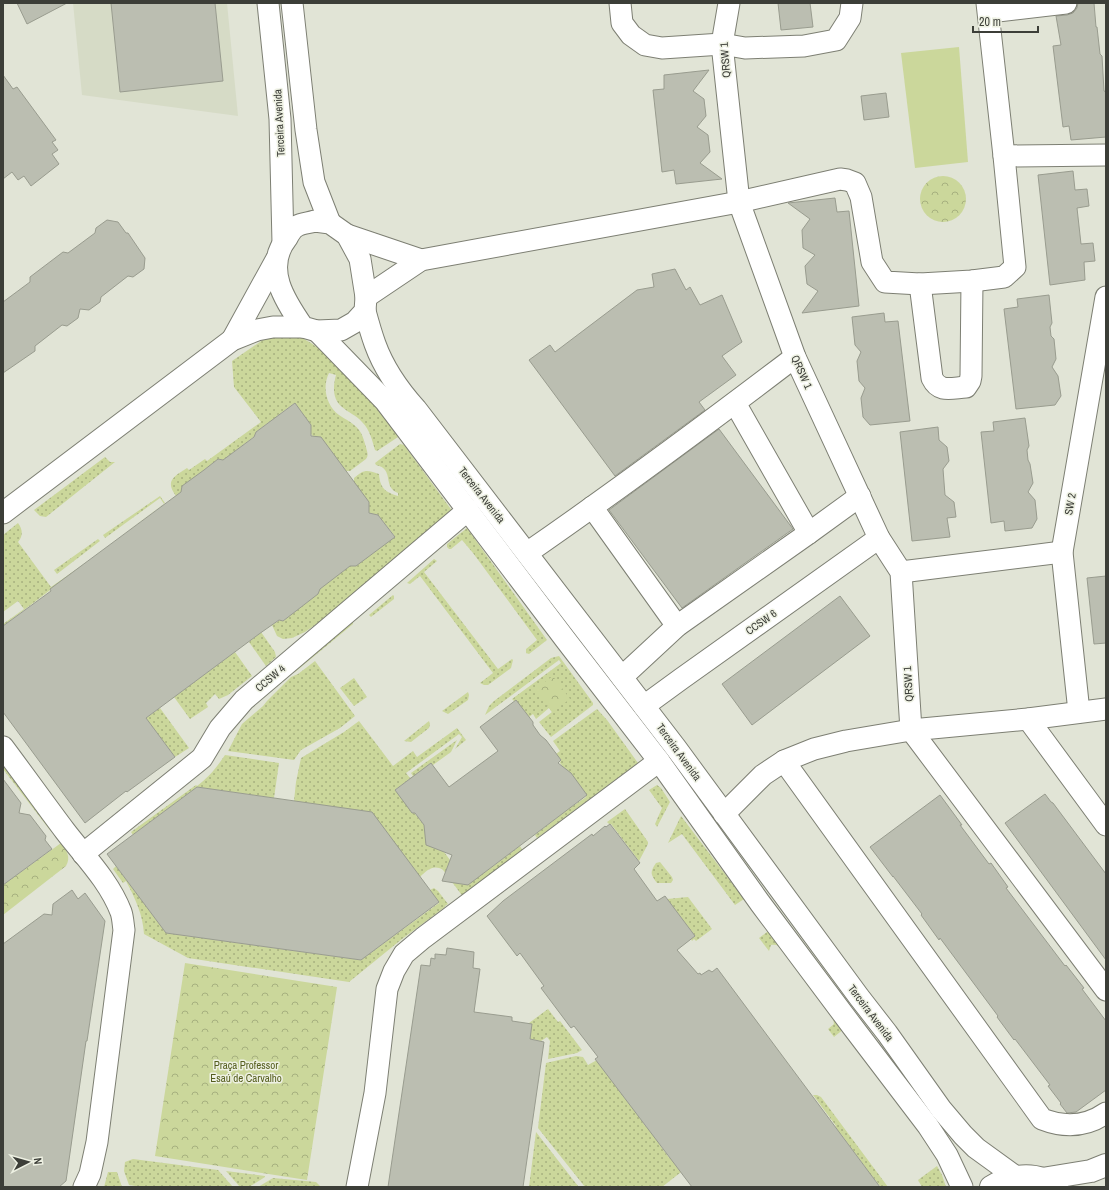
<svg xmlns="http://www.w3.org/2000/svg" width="1109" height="1190" viewBox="0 0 1109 1190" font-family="'Archivo Narrow',sans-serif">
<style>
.built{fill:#d6dbc6}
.grass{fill:url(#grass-dots)}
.park{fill:url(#park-crowns)}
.garden{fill:#cbd79b}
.building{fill:#bbbeb1;stroke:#999c8f}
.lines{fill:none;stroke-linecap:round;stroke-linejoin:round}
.minor-casing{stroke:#7d7f73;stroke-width:23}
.major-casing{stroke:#7d7f73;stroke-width:24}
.minor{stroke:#fff;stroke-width:21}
.major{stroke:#fff;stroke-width:22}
.labels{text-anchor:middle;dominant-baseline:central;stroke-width:3;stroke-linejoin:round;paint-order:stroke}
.street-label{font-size:11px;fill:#3c3e38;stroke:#eef1e3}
.park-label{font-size:11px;fill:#545d1d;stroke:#eef1e3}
</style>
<defs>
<pattern id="grass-dots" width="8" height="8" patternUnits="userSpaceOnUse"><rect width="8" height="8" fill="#cbd79b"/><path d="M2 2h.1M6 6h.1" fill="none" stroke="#a6b07f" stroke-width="1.8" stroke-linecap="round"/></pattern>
<pattern id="park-crowns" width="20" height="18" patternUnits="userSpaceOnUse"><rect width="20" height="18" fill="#cbd79b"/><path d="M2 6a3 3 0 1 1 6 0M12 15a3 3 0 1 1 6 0" fill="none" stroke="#a6b07f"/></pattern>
</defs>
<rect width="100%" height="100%" fill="#e1e4d6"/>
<path class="built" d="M73,3H227L238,116L82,95Z"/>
<g class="grass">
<path d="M299,336L311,343L326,354L378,408L397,435L398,437L377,451L375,450C372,440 370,430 362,422C356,415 349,413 342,407C332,399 333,386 336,375L329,373C322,387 326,405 339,415C346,420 354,423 359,430C363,435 364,441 366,447C367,452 369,455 366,459L350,471H345L315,439L308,430L311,427V425L295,404H293L277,416L279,419L269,422L256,432L255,434L256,435L222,461L218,459L204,470L183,491L176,496C165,481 173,477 187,468L189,470L205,459L207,461L261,422L234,387L232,361L267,337Z"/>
<path d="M400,444L404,445L453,512L336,610L305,632L292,638L283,639L277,636L272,625L280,620L283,621L318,594L319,592L318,590L350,566L352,565L356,566L393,538L394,535L378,515L376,514L373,517L365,507L354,482V478C365,469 366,470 379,474C380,488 385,492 398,496V493C382,487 395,469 376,465L375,463Z"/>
<path d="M105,457L110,462H115L46,517L40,516L34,510Z"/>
<path d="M160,496L165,503L123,534L164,504L160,498L105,538L103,535Z"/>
<path d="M18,523C23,530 23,536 18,542L51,587L91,559L3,626V624L24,609L18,601L3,612V535Z"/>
<path d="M467,528L547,640L529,654L526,653V649L537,640L473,553L462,540L451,549H449L447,547V544Z"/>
<path d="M98,539L100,541L57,574L54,570Z"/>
<path d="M434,559L437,561L424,572L498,669L512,659L513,660L511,668L488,685H484L480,683L493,673L420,576L410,584L407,583Z"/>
<path d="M393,595L394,596V599L371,617L369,615Z"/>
<path d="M352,620L353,622V624L295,672L288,674Z"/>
<path d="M261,632L275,652L276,657L266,666L249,642Z"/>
<path d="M235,652L252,676L228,695L219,699L215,694L206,703L208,707L190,719L174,697Z"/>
<path d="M559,656L593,703V705L551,737L539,722L552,712L549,708L536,719L533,714L529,717L517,702L514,701L512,699L561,663L559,660L485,715L489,706L494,701L551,658Z"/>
<path d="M315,661L355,716L340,728L301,750L294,760L228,751L242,724L263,706L267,701L291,677L298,674Z"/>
<path d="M354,678L367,697L354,706L340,688Z"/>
<path d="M468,692L469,695L468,700L448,714L442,711Z"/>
<path d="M160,708L189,748L175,757L146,718Z"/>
<path d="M597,709L607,720L638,763L537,838L535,835L563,813V809L569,805L573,806L586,797V794L567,772L560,763L561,760L556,754L560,751L553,741Z"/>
<path d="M359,721L393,766L413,751L417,757L457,728L466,740L455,749L462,737L459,734L406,773L410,778L413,776L411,773L457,740L451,752L433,765L430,764L396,789V791C415,813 433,836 450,860L449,862L465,884L491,868L520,846L523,851L464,898L443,870C434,864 427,870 420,877L294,801L296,782L301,758L344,732Z"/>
<path d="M429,721L430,724L429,728L411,742L404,741Z"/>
<path d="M225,755L279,763L274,798L197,787L133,835L131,832L196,785L197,786C209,777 217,767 225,755Z"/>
<path d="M3,765L53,833L49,829L3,769Z"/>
<path d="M657,785L661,788L670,802L657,827L655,824L662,808L649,790Z"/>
<path d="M625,809L648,842V844L639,861L611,824H609L607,822Z"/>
<path d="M681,816L744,899L735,905L682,834L668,843Z"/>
<path d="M660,862L672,877L673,880L671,883H657C650,874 650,872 656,863Z"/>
<path d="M116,866L166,933L361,960L439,903L430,890L434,888L438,891L448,904L445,906V907L402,939L349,982L188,958L144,934C143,915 135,898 126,881L123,883L113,869Z"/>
<path d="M688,897L712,929L696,941L694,939L692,941L691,939L695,936L667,899Z"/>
<path d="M771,929L845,1028L834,1037L828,1029L834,1024L833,1018L783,950C779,946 777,944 771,945L769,951L759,938Z"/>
<path d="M548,1009L558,1022L560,1021L582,1050L577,1053L548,1059L550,1041L547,1037L541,1041L530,1039L531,1029L528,1028L529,1023Z"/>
<path d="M576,1056L583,1057L588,1065L597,1060L630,1105L633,1103L636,1113L646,1127L653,1123L665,1138L659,1144L670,1159L676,1156L685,1169L662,1187H585L538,1128L546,1063Z"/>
<path d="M813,1095H817L821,1097L888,1187H881L872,1176L861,1183L856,1176L866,1168L841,1134L830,1142L825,1134L836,1126Z"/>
<path d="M536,1132L574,1181L579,1187H529Z"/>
<path d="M133,1159L218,1170L233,1187H141L129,1185L124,1171L125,1162Z"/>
<path d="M937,1166L942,1175L946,1187H922L918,1180Z"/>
<path d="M226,1171L265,1176V1177L249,1187H240Z"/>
<path d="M108,1172H117L122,1187H104Z"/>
<path d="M273,1178L316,1182L321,1187H258Z"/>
</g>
<g class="park">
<circle cx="943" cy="199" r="23"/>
<path d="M553,676L570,699L552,712L535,689Z"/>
<path d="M61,843C67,851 71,857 66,866L3,915V885Z"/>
<path d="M185,963L337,987L307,1180L155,1156Z"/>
</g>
<path class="garden" d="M959,47L968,162L915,168L901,53Z"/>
<g class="building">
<path d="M17,3H67L27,24Z"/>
<path d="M111,3H215L223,81L120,92Z"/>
<path d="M778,3H810L813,27L781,30Z"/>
<path d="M1078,3H1094L1096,27H1097L1100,54L1102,56L1104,91L1106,92V137L1071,140L1069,126L1063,127L1053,46L1061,45L1056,16L1067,15L1073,13L1077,8Z"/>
<path d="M709,70L693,91L704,99L706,116L697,127L708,135L710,152L700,163L722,179L676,184L674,170L662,172L653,90L664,89V75Z"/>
<path d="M3,75L13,89L17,87L56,140L52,142L58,150L52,154L59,164L31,186L24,176L18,180L12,172L3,179Z"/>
<path d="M886,93L889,117L864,120L861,96Z"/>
<path d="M1073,171L1075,190L1087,189L1089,206L1077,208L1081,244L1093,243L1095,261L1084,262L1085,280L1050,285L1038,175Z"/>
<path d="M835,198L837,212L849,211L859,306L802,313L818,291L807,284L805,266L815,255L803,248L802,230L810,219L788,203Z"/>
<path d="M107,220L118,222L126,233H128L145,258L144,269L133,277L128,276L101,297L100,302L89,310L80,309L78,318L67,326L62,325L35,346V351L3,373V302L30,282V277L63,252L68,253L95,233L96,228Z"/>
<path d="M675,269L686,290L690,287L700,305L722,295L742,342L722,356L736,375L699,402L705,410L615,476L529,360L550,345L555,352L637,290L654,287L652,274Z"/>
<path d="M1049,295L1052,323L1050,327L1051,336L1054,339L1056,359L1052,367L1058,376L1061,396L1055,405L1016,409L1004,309L1018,307L1017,299Z"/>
<path d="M884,313L885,322L898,321L910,421L870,425L863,417L861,398L865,388L859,381L857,361L861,352L855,345L852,317Z"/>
<path d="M295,403L311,425V436L321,437L369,502V513L378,515L395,537L356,566H350L320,589L318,594L283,621L279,620L259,634L146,718L175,757L127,792L126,791L85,823L3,712V626L51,591L50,589L181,492L182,486L204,470L218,459L223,460L254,437L256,432Z"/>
<path d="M1025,418L1029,446L1027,450L1028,460L1030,464L1033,483L1028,492L1035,500L1037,519L1032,528L1005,531L1004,521L991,523L981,432L994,431L993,422Z"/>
<path d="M938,427L939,440L947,447L949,461L943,469L945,495L954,502L956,517L947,518L950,537L912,541L900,432Z"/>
<path d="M719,429L793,529L682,608L609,510Z"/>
<path d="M1106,576V643L1094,644L1087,578Z"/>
<path d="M840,596L870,636L752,725L722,684Z"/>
<path d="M516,700L533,722V725L540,735L546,740L561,760L558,763L571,773L587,795L468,885L442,881L452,855L426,845L424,825L415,813H412L395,790L431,763L449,787L498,751L480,727Z"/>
<path d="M3,779L21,803L19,813L30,815L46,836L45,840L52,849L3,885Z"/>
<path d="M197,787L372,812L439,902L361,960L166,933L107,854Z"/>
<path d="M1045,794L1051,802L1053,803L1106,874V960L1005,823Z"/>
<path d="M940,795L962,825H960L989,864L991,863L1008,887L1006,888L1065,966L1066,965L1084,988L1082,989L1106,1021V1090L1076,1112L1067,1113L1060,1104L1061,1103L1048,1086L1050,1085L1015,1039L1014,1040L997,1017L998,1016L940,938L939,940L921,915L922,914L893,876V877L870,847Z"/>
<path d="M610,824L640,863L634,869L657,901L665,896L695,936L677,950L698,974L700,973L701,975L709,970L712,972L717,968L880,1187H692L595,1059L598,1057L574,1026L571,1028L541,988L544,986L520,953L517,956L487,916L503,901L592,834L593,836L605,826L606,827Z"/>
<path d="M72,890L78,899L85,893L105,921L87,1041H86L66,1181L59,1187H3V944L44,914L52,915L53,904Z"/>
<path d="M447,948L474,952L473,968L480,969L474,1012L512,1017V1021L532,1024L530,1039L544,1042L523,1187H388L421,965L430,966L431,958L435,959V954L446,955Z"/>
</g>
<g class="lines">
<g class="minor-casing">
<g id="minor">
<path d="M268,3L280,119L283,243"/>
<path d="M292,3L306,130L314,182L330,223"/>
<path d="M620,3L622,23L631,35L645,45L662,48L722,44L745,48L804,46L836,40L850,18L852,3"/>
<path d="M729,3L722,44L739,202L795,357L879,538L901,572L911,730L1106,990"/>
<path d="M989,12L1066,3"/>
<path d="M1004,156L1106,155"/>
<path d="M315,221L330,223L347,235L360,259L366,297L365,311L355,322L341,330L317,331L303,327C285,301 263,268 287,238C289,234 293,228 297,226C302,223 309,223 315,221Z"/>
<path d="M347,235L421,260"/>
<path d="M920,284L932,378C939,393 951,388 966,387L970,381L971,376L972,281"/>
<path d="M366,297L421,260L739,202L840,179L847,180L855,183L861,197L872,262L885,282L920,284L972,281L1004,277L1015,267L1004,156L987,3"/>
<path d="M365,311C368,322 371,333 375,344C384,369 398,389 416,409L676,748L859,997L887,1033L941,1109L963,1135L976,1148L1016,1177"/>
<path d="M317,331L385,401L565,639L659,761L760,903L852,1026L928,1126L947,1155L962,1187"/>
<path d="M232,340L276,260"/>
<path d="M735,403L809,533"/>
<path d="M592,507L677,626"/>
<path d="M3,513L232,340L257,330L273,327H303"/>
<path d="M527,553C618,490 707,424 795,357"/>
<path d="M901,572L1062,552"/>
<path d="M622,677L677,626L809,533L860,496"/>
<path d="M644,706L681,679L879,538"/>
<path d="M1079,712L1062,552L1106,297"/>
<path d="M1028,719L1106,825"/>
<path d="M3,747C24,775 44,803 65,831C85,857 109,881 121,912C123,918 123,924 124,930L97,1142L90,1174L84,1187"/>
<path d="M784,761L1042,1119C1065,1128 1086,1127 1106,1113"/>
<path d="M724,814L763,775L784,761L814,749L846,741L911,730L1028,719L1106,709"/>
<path d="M83,854L202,758L220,728L244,700L468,510"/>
<path d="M357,1187L375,1093L387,989L394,971L404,954L423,938L659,761"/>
</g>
</g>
<g class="major-casing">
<g id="major">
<path d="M1042,1179L1091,1171L1106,1165"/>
<path d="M991,1187C1006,1177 1026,1173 1043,1179C1047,1181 1052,1185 1057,1187"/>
</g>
</g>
<use href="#minor" class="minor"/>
<use href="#major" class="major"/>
</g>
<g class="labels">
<g class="street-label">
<text transform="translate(725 60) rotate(-94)">QRSW 1</text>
<text transform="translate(279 123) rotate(-93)">Terceira Avenida</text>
<text transform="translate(802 372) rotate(66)">QRSW 1</text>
<text transform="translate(482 495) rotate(52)">Terceira Avenida</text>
<text transform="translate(1070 504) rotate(-80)">SW 2</text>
<text transform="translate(761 622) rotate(-35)">CCSW 6</text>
<text transform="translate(270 678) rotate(-40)">CCSW 4</text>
<text transform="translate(908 684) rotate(-93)">QRSW 1</text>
<text transform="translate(679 752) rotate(54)">Terceira Avenida</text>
<text transform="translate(871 1013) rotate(53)">Terceira Avenida</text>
</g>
<g class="park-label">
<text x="246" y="1065">Praça Professor<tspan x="246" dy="13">Esaú de Carvalho</tspan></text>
</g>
</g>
<rect width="1109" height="1190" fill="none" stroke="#3c3e38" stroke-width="8"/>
<g transform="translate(28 1162) rotate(84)" stroke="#eef1e3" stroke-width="3" paint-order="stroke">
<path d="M0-3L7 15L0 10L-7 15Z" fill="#3c3e38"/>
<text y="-6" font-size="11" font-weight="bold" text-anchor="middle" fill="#3c3e38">N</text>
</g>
<path d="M973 26v6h65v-6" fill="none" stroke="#3c3e38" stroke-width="2"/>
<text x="979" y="26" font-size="12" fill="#3c3e38" stroke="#eef1e3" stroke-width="3" paint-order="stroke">20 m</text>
</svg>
